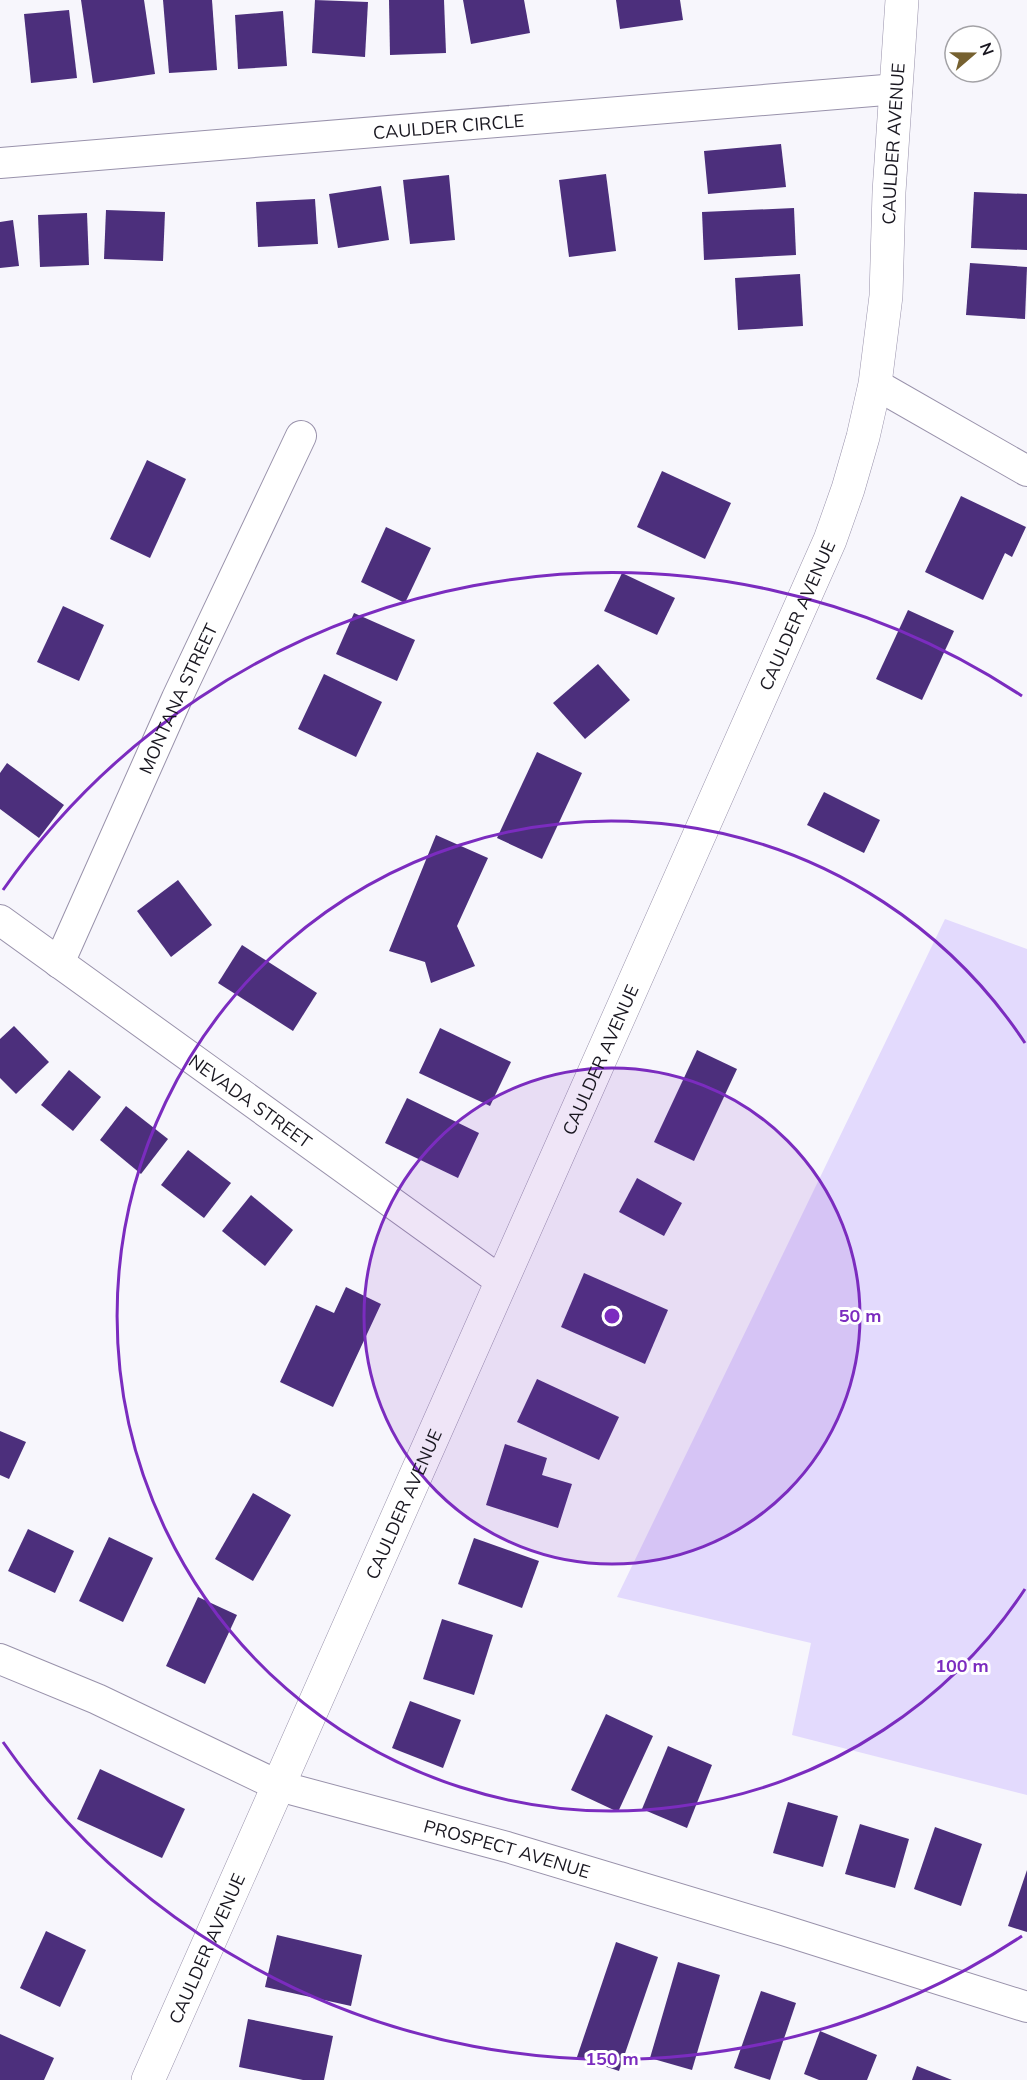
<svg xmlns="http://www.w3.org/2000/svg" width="1027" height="2080" viewBox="0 0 1027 2080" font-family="Mulish,sans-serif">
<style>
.green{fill:#e3dafd}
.building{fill:#4c2f7c}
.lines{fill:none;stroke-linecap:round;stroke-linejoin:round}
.minor-casing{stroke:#9992ab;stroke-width:32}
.tertiary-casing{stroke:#9992ab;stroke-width:34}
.minor{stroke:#fff;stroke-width:30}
.tertiary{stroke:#fff;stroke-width:33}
.ring{fill:none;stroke:#7b2cbf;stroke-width:3}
.labels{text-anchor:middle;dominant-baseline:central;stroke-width:6;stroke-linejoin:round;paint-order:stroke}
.street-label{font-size:18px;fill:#191720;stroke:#fff}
.centre{fill:#7b2cbf;stroke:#fff;stroke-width:3}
.ring-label{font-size:18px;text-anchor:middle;font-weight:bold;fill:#7b2cbf;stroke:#fff;stroke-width:6;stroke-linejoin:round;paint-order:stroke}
</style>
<rect width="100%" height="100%" fill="#f7f6fc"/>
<path class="green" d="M945,919L1027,949V1795L792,1735L811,1643L617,1597Z"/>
<g class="building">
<path d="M81,0H144L155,74L93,83Z"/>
<path d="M163,0H212L217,70L169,73Z"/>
<path d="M315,0L368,2L365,57L312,53Z"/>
<path d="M389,0H444L446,53L390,55Z"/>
<path d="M463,0H524L530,33L471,44Z"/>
<path d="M616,0H680L683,20L620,29Z"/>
<path d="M69,10L77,78L31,83L24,14Z"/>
<path d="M283,11L287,66L238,69L235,15Z"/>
<path d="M781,144L786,187L708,194L704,151Z"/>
<path d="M606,174L616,251L569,257L559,180Z"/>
<path d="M449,175L455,240L410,244L403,180Z"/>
<path d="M381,186L389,240L338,248L329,194Z"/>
<path d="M974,192L1027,194V250L971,248Z"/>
<path d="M315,199L318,244L258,247L256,202Z"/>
<path d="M794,208L796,255L704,260L702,212Z"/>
<path d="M106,210L165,212L163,261L104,259Z"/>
<path d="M87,213L89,265L40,267L38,215Z"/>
<path d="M13,220L19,266L0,268V222Z"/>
<path d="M970,263L1027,267L1025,319L966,315Z"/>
<path d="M800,274L803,326L738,330L735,278Z"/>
<path d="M147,460L186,479L150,558L110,539Z"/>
<path d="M662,471L731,503L705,559L637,527Z"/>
<path d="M961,496L1026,527L1012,557L1005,553L983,600L925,572Z"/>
<path d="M386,527L431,548L405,603L361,582Z"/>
<path d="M622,573L675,598L657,635L604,611Z"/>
<path d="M63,606L104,625L79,681L37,662Z"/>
<path d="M908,610L954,631L922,700L876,679Z"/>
<path d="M354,613L415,640L397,681L336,654Z"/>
<path d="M598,664L630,700L585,739L553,703Z"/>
<path d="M324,674L382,702L356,757L298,729Z"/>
<path d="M537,752L582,773L542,859L497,838Z"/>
<path d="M7,763L64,805L39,838L0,809V773Z"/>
<path d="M824,792L880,820L864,853L807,825Z"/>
<path d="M436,835L488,858L457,926L475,966L431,983L425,962L389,951Z"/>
<path d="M178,880L212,925L171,957L137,911Z"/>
<path d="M242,945L317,993L293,1031L218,983Z"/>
<path d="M14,1026L49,1062L16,1094L0,1078V1039Z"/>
<path d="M440,1028L511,1062L490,1106L419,1073Z"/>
<path d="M697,1050L737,1069L694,1161L654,1142Z"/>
<path d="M69,1070L101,1097L73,1131L41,1105Z"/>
<path d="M407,1098L479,1133L458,1178L385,1143Z"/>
<path d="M126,1106L168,1139L141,1174L100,1140Z"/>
<path d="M188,1150L231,1183L204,1218L161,1185Z"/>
<path d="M637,1178L682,1203L664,1236L619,1212Z"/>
<path d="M251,1195L293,1230L265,1266L222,1231Z"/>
<path d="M584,1273L668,1310L645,1364L561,1327Z"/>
<path d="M346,1287L381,1304L333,1407L280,1382L316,1305L334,1313Z"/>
<path d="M537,1379L619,1417L599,1460L517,1422Z"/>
<path d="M0,1431L26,1442L9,1479L0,1475Z"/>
<path d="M505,1444L547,1458L542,1475L572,1484L558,1528L486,1505Z"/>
<path d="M253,1493L291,1515L253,1581L215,1559Z"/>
<path d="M28,1529L74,1551L55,1593L8,1571Z"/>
<path d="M109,1537L153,1558L123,1622L79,1601Z"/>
<path d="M474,1538L539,1561L522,1608L458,1584Z"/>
<path d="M198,1597L237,1615L205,1684L166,1666Z"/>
<path d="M442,1619L493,1635L474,1695L423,1679Z"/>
<path d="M410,1701L461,1720L443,1768L392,1748Z"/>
<path d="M606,1714L653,1736L618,1812L571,1790Z"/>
<path d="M668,1746L712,1765L687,1828L642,1809Z"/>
<path d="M100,1769L185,1809L162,1858L77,1819Z"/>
<path d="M788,1802L838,1816L823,1867L773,1853Z"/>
<path d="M860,1824L909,1839L895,1888L845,1874Z"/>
<path d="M935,1827L982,1844L961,1906L914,1889Z"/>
<path d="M1027,1870V1932L1008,1926Z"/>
<path d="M46,1931L86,1950L60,2007L20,1988Z"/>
<path d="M277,1935L362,1955L351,2006L265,1987Z"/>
<path d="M616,1942L658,1957L619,2071L577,2057Z"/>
<path d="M678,1962L720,1975L692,2070L650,2058Z"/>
<path d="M761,1991L796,2003L770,2080L734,2068Z"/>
<path d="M248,2019L333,2036L324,2080H303L239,2067Z"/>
<path d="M820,2031L877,2055L867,2080H819L804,2074Z"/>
<path d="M0,2034L54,2058L44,2080H0Z"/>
<path d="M917,2066L952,2080H912Z"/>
</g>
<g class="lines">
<g class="minor-casing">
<g id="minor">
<path id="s1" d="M0,163L897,89"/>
<path d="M875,384L1027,471"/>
<path id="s2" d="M0,920L502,1282"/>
<path id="s3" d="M59,963L177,698L301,436"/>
<path id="s4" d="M0,1659L97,1699L279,1786L507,1847L786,1931L1027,2007"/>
</g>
</g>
<g class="tertiary-casing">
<g id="tertiary">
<path id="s5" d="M148,2080L830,540L848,489L863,437L875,384L886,296L889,192L902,0"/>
</g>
</g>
<use href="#minor" class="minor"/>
<use href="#tertiary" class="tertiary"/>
</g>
<circle cx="612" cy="1316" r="248" fill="#7b2cbf" fill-opacity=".12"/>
<g class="ring">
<circle cx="612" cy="1316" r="248"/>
<path d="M1025 1589A495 495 0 1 1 1025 1043"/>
<path d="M1022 1936A743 743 0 0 1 3 1742M3 890A743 743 0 0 1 1022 696"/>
</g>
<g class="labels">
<g class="street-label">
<text stroke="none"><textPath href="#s1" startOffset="450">CAULDER CIRCLE</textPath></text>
<text stroke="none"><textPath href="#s5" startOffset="2088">CAULDER AVENUE</textPath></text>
<text stroke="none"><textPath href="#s5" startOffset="1602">CAULDER AVENUE</textPath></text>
<text stroke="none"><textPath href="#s3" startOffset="290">MONTANA STREET</textPath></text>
<text stroke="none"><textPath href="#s5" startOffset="1116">CAULDER AVENUE</textPath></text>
<text stroke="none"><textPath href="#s2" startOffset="309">NEVADA STREET</textPath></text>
<text stroke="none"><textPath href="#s5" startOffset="630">CAULDER AVENUE</textPath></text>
<text stroke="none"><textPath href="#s4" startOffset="543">PROSPECT AVENUE</textPath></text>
<text stroke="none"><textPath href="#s5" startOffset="144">CAULDER AVENUE</textPath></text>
</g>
</g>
<circle cx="612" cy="1316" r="9" class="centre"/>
<g class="ring-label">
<text x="860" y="1322">50 m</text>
<text x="962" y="1672">100 m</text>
<text x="612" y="2065">150 m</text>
</g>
<g transform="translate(973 54) rotate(70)"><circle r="28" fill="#ffffff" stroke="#a3a2a6" stroke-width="1.5"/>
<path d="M0-4.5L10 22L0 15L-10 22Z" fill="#766130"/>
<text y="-9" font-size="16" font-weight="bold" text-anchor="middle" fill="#191720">N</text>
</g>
</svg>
